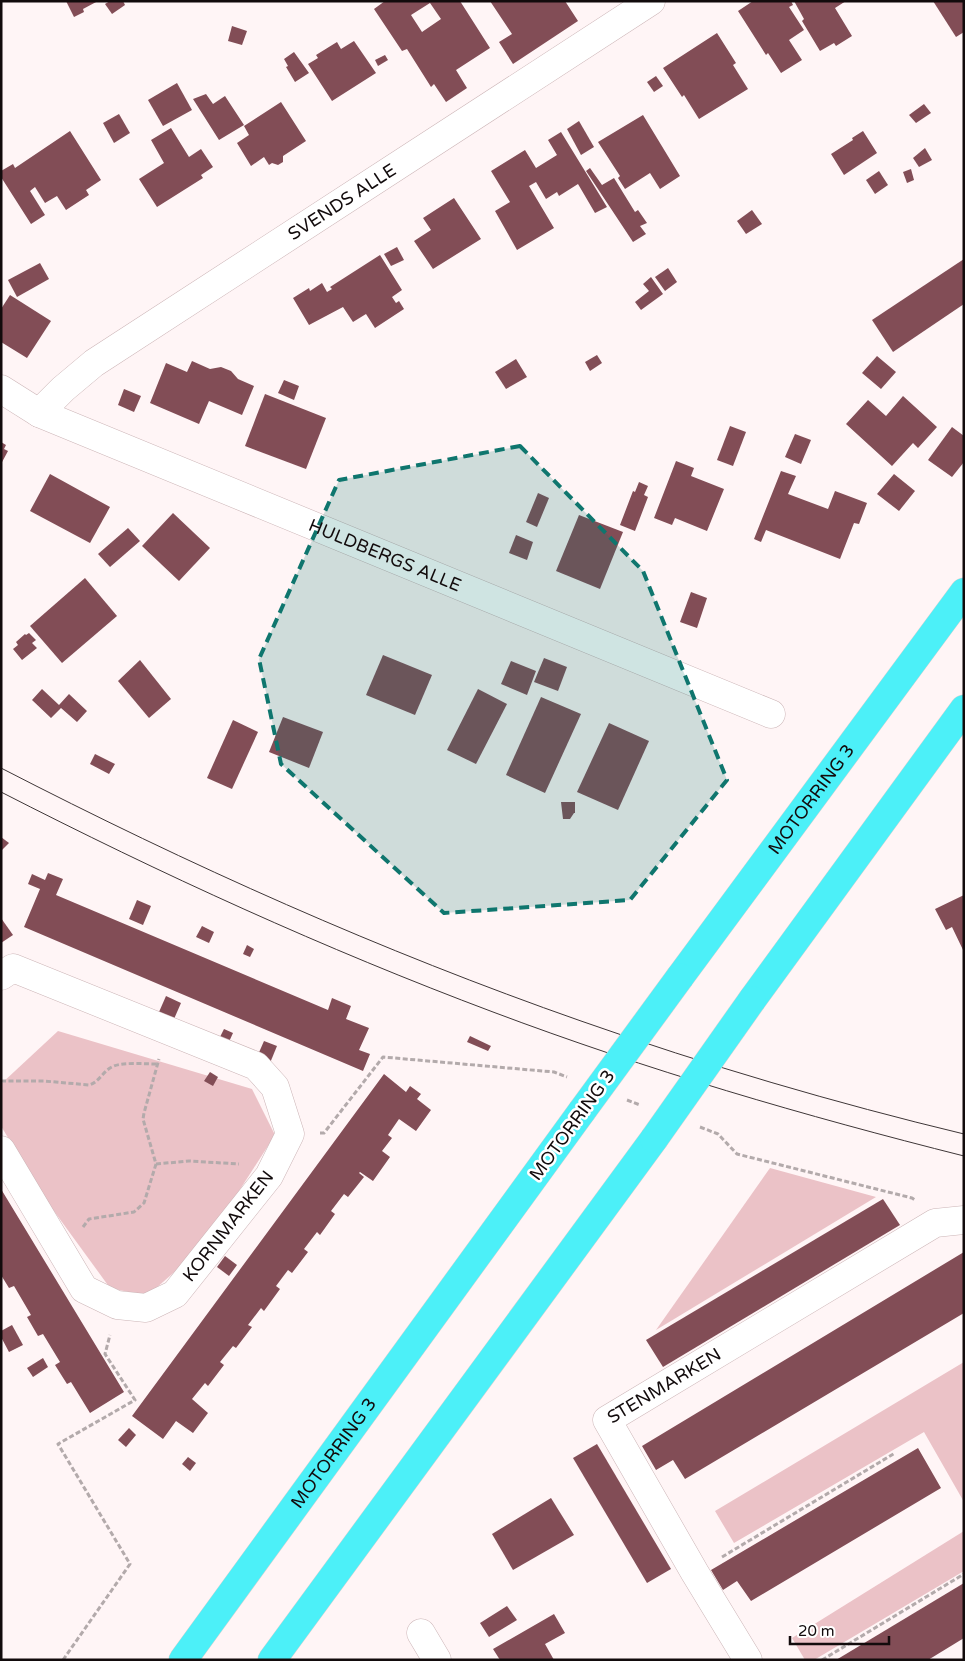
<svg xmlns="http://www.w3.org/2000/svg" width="965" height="1661" viewBox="0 0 965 1661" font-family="'Varela Round',sans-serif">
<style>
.green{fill:#ebc2c7}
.building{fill:#824d56;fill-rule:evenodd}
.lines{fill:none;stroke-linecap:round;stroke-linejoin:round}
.minor-casing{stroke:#ccb5b7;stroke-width:29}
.highway-casing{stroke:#d4d3d3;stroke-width:29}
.path{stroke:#b3aaab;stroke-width:3;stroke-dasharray:5 2.5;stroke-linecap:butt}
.minor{stroke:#fff;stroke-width:28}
.highway{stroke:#4cf0f8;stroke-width:28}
.tram{stroke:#3e3637;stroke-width:1}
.highway-bridge-casing{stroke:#d4d3d3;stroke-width:29;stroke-linecap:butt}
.highway-bridge{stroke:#4cf0f8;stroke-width:28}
.marked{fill:#0f766e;fill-opacity:0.2;stroke:#0f766e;stroke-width:4;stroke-dasharray:10 6;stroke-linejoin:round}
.labels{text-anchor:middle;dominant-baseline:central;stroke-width:5;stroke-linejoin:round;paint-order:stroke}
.street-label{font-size:18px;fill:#120b0c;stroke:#fff}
</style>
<rect width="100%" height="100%" fill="#fff5f6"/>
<g class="green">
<path d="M58,1031L252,1089L275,1135L203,1247L147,1296L110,1288L43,1196L1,1126V1084Z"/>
<path d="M770,1168L876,1197L656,1330Z"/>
<path d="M964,1362V1502L924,1432L734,1543L715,1511Z"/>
<path d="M964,1531V1571L814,1660H805L792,1638Z"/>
</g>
<g class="building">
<path d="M66,1H98L83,9L84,12L74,17Z"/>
<path d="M110,1H123L125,5L112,14L105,4Z"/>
<path d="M385,1H460L490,48L456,70L467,88L446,102L434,84L431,87L407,49L402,51L374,9ZM430,3L441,19L422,32L411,15Z"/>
<path d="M490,1H565L578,21L513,64L499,42L512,34Z"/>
<path d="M753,1H791L793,5L789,7L804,30L789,40L802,60L781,73L768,53L766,55L738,11Z"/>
<path d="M794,1H846L835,8L852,36L836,46L834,43L820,51L802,21L804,19Z"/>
<path d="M933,1H964V32L956,37Z"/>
<path d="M232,26L247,31L242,45L228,41Z"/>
<path d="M717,33L736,63L733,65L748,89L699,119L684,95L682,97L663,68Z"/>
<path d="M354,41L376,73L332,101L308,64L318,58L316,55L337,42L341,49Z"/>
<path d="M294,52L309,73L295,82L286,67L288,66L284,59Z"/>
<path d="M385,55L388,60L378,66L375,60Z"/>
<path d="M656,76L663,86L654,92L647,82Z"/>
<path d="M177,83L192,110L163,126L148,100Z"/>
<path d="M206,94L213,104L225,96L244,125L219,140L193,99Z"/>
<path d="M281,102L306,141L283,156V162L278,165L272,163L269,165L264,157L251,166L237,143L249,135L244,126Z"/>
<path d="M924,104L931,113L916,123L909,115Z"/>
<path d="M119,114L130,133L114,143L103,123Z"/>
<path d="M643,115L680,176L660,189L650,173L625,189L618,178L620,176L598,142Z"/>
<path d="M579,121L594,147L581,155L567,129Z"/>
<path d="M171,128L189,157L201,149L213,167L201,175L203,178L157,207L139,179L164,163L151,140Z"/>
<path d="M70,131L101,180L86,190L89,195L66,210L57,196L45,203L35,187L30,191L45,215L31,224L1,177V171L13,164L15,168Z"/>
<path d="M863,131L877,153L844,175L831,154L853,140L852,138Z"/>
<path d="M561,132L607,207L595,213L578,184L559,196L557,192L546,199L536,182L529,186L554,228L517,250L495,211L510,202L491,171L525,150L536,168L557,155L548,140Z"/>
<path d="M925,148L932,160L919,167L913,158Z"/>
<path d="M590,168L602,185L614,178L635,212L638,210L647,223L640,226L646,234L633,242L586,171Z"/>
<path d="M911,169L914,180L907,183L903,172Z"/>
<path d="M879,171L888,185L875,194L866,180Z"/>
<path d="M454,198L481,239L433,269L414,241L431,230L423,218Z"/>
<path d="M752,210L762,224L746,234L737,221Z"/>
<path d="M397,247L404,260L391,266L384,254Z"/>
<path d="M380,255L402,290L392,297L396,303L399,301L404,309L375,328L366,314L353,322L343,307L309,325L293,298L309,288L310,291L322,283L327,292L332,289L330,287Z"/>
<path d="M964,259V304L893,352L872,320Z"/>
<path d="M40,263L49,279L17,297L8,280Z"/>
<path d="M668,268L677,282L665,291L655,277Z"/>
<path d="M651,277L663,294L641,310L635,302L649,291L643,284Z"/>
<path d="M10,295L51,321L27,358L1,342V309Z"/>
<path d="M597,355L602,363L590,371L585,362Z"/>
<path d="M877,356L896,372L881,389L862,373Z"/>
<path d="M516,359L527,377L506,389L495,372Z"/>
<path d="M192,361L210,369L221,367L231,371L238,379L254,386L242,415L209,401L199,424L150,403L166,363L187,372Z"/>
<path d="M284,380L299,386L294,400L278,393Z"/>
<path d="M124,389L141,396L134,412L118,405Z"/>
<path d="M265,394L326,418L306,469L245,446Z"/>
<path d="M903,396L937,427L918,448L913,443L892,466L846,424L868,400L886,416Z"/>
<path d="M730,426L746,432L733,466L717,460Z"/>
<path d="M952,427L964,436V462L952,477L928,460Z"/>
<path d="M795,434L811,440L801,464L785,457Z"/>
<path d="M1,442L6,445L4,449L8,451L1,464Z"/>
<path d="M676,461L694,468L691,476L724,489L707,531L675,518L672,525L654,518Z"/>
<path d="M781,471L796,476L788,494L828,509L835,491L867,503L859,524L854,523L840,559L766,530L761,542L754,539Z"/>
<path d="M50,474L110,507L90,543L30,511Z"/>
<path d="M894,474L915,491L899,511L877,494Z"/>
<path d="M639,482L648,486L644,495L648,497L635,531L620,525L633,491L635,492Z"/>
<path d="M538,493L549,498L537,527L526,522Z"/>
<path d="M173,513L210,548L179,581L142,546Z"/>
<path d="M579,515L623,532L600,589L556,571Z"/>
<path d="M128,528L140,541L110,567L98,554Z"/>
<path d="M516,535L533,542L527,560L509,553Z"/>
<path d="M85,578L117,616L62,663L30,626Z"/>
<path d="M691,592L707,598L697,628L680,622Z"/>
<path d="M29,633L36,640L32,643L37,648L22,660L13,649L18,645L16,642L25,634L26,635Z"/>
<path d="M383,655L432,675L415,715L366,695Z"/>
<path d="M544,658L567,667L558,691L534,682Z"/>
<path d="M140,660L171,699L149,718L118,681Z"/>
<path d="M511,661L536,671L527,695L501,684Z"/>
<path d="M42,689L59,705L69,694L87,711L77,722L61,708L51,718L32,700Z"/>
<path d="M478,689L507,704L476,764L447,750Z"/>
<path d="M541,697L581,714L545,793L506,775Z"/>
<path d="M283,717L323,732L309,768L269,752Z"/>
<path d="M233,720L258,732L232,789L207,778Z"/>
<path d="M609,723L649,741L618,810L577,792Z"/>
<path d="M95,754L115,764L109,774L90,764Z"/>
<path d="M561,802H575V813H574L570,819H563Z"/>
<path d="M1,837L9,843L1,851Z"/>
<path d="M48,873L63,879L56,895L328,1010L332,998L351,1006L346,1019L369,1028L359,1050L370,1054L363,1071L24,927L40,889L28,884L32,874L45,880Z"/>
<path d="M964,895V952L952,927L946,930L935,909Z"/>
<path d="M137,900L151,906L143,925L129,919Z"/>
<path d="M1,918L13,935L1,943Z"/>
<path d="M202,926L214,932L209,943L196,937Z"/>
<path d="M247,945L254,949L250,957L243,954Z"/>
<path d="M166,996L181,1003L174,1019L159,1012Z"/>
<path d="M224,1029L233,1033L228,1044L219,1039Z"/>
<path d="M470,1036L491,1046L488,1051L467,1042Z"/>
<path d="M264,1041L277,1046L270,1063L257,1057Z"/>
<path d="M210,1072L218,1077L213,1086L204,1081Z"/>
<path d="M384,1074L406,1092L410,1086L421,1094L417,1099L431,1110L416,1131L399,1119L388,1135L392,1138L382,1151L390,1157L373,1181L360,1172L359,1173L364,1177L348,1197L344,1194L331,1211L335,1214L320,1235L317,1232L304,1249L308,1252L292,1273L288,1270L276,1286L280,1289L264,1311L261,1308L248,1325L252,1327L236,1348L233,1346L220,1362L224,1365L208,1386L205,1383L192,1399L208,1413L193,1433L176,1421L163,1439L132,1416Z"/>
<path d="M1,1189L124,1392L90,1413L71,1382L67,1384L55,1365L60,1362L43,1334L38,1336L27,1317L31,1315L14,1286L9,1288L1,1275Z"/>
<path d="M883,1199L900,1225L663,1367L646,1340Z"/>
<path d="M964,1252V1313L685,1479L673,1460L656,1470L642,1446Z"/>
<path d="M225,1256L237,1265L229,1276L217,1267Z"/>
<path d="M12,1325L23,1345L9,1352L1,1337V1331Z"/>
<path d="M43,1358L48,1367L33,1377L27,1368Z"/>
<path d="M129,1428L136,1435L126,1447L118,1440Z"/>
<path d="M597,1444L671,1569L647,1583L573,1458Z"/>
<path d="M918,1448L941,1488L751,1601L737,1581L723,1590L711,1570Z"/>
<path d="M188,1457L196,1463L190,1471L182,1464Z"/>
<path d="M551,1498L574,1535L513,1570L492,1534Z"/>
<path d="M964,1583V1638L928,1660H836Z"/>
<path d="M507,1606L517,1620L489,1637L480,1623Z"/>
<path d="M554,1614L565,1633L545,1644L554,1660H500L493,1649Z"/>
</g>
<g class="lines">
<g class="minor-casing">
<g id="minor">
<path id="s1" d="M1,389L39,413L771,714"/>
<path id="s2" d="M39,413L63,389L94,363L651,1"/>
<path d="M1,976L13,968L256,1066L275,1087L290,1134L269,1176L175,1294L146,1308L117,1305L84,1289L1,1150"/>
<path d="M421,1633L437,1660"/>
<path id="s3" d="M748,1660L695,1573L607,1420L935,1223L964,1220"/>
</g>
</g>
<g class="highway-casing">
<g id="highway">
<path id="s4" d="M680,977L964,592"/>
<path d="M752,1000L964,709"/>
<path id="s5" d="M183,1660L582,1111"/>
<path d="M272,1660L654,1139"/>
</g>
</g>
<g class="path">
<path d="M1,1081H44L89,1085C100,1082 103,1070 114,1066C124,1062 146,1064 157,1064"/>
<path d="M627,1100L640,1105"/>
<path d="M700,1127L718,1134L737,1154L912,1198L915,1200"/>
<path d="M320,1133H324L383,1057L554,1072L567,1077"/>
<path d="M156,1164L189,1161L239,1164"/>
<path d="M83,1227L89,1219L134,1212L144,1203L156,1164L143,1119L144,1113L159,1059"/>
<path d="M722,1557L895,1453"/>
<path d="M63,1660L130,1564L58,1444L135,1400L105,1354L110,1335"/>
<path d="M822,1660L964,1574"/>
</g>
<use href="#minor" class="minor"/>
<use href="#highway" class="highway"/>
<g class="tram">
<path d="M1,768C189,865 381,951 581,1021C706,1065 835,1103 964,1134"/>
<path d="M1,792C161,874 325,949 493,1012C647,1070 805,1116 964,1156"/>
</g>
<g class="highway-bridge-casing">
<g id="highway-bridge">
<path d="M582,1111L680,977"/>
<path d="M654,1139L752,1000"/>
</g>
</g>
<use href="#highway-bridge" class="highway-bridge"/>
</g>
<path class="marked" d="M520,446L643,571L727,780L630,900L444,913L281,764L259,659L339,480Z"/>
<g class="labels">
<g class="street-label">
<text stroke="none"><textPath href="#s2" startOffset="370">SVENDS ALLE</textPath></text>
<text stroke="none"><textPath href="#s1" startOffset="419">HULDBERGS ALLE</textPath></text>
<text stroke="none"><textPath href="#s4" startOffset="221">MOTORRING 3</textPath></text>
<text transform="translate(572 1125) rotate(-54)">MOTORRING 3</text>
<text transform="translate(228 1226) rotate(-52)">KORNMARKEN</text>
<text stroke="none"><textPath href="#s3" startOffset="345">STENMARKEN</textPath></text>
<text stroke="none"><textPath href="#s5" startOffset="256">MOTORRING 3</textPath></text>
</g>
</g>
<rect width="965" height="1661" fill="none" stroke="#120b0c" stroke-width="5"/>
<path d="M790 1636v8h99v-8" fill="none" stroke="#120b0c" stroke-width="2.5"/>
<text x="798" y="1636" font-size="15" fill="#120b0c" stroke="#ffffff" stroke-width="4" paint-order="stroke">20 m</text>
</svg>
